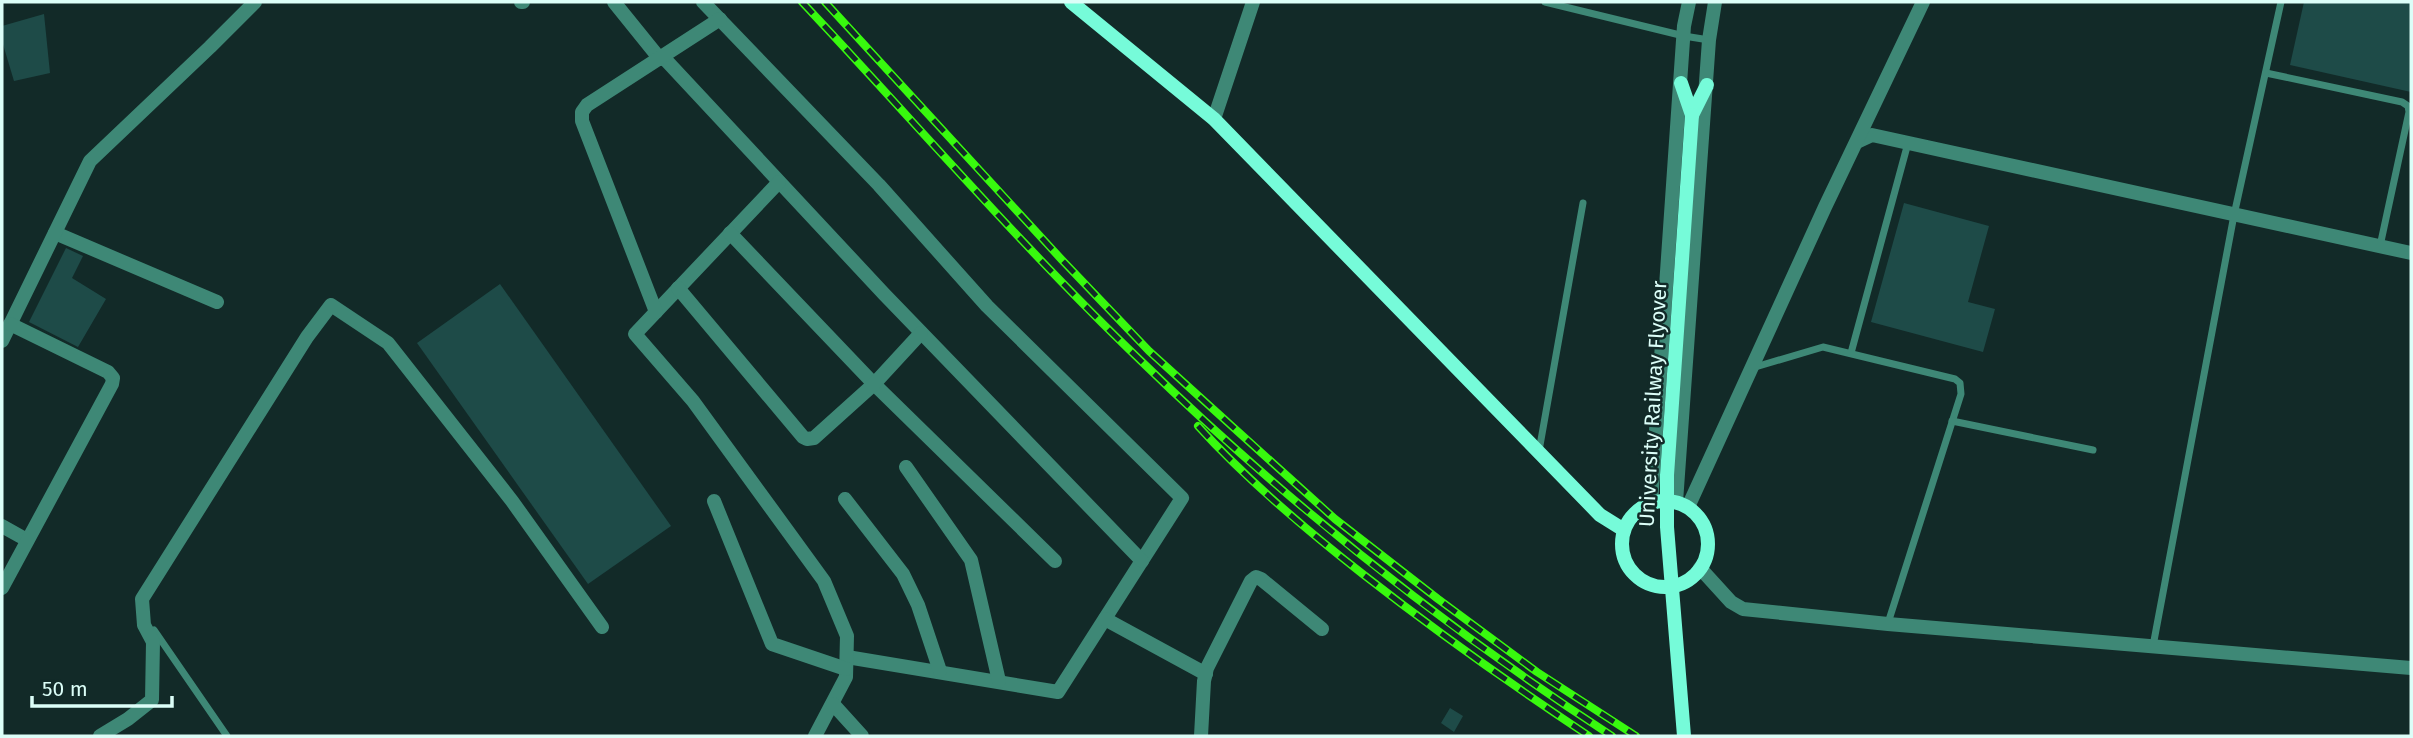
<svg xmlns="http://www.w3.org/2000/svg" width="2413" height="738" viewBox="0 0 2413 738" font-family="'Fira Sans',sans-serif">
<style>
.building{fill:#1e4b48}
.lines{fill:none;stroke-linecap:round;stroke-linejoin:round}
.lane{stroke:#3e8876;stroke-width:7}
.street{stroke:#3e8876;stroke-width:14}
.secondary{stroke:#76fbd9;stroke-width:14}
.rail-casing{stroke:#38f90e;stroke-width:8}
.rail{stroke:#122a28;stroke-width:5;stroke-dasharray:16;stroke-linecap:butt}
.secondary-bridge{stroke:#76fbd9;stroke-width:14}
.labels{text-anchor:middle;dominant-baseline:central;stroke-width:5;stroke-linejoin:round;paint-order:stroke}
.street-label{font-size:21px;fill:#dcfef8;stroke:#122a28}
</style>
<rect width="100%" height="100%" fill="#122a28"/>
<g class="building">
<path d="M2304,2H2411V92L2290,65Z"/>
<path d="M44,14L50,73L14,81L2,41V26Z"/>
<path d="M1904,203L1989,226L1968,302L1995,309L1983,352L1871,322Z"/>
<path d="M66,248L83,256L72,278L106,299L78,347L29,322Z"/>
<path d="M500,284L671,526L588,584L417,343Z"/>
<path d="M1450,708L1463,716L1454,732L1441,723Z"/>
</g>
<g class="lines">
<g class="lane">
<path d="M1545,2L1684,36L1709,40"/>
<path d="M2266,73L2402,102L2408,106L2409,112L2380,246"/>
<path d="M1851,353L1908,143"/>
<path d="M1752,368L1823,347L1955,379L1960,383L1961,394L1888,623"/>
<path d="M1952,421L2093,450"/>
<path d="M1539,451L1583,203"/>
<path d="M154,630L227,736"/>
<path d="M2153,646L2234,215L2281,2"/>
</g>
<g class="street">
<path d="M521,2H523"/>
<path d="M614,2L660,59"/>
<path d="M703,2L879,185L987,306L1182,498L1058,692L847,657"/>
<path d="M663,57L884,294L1142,561"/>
<path d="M1214,119L1253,2"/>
<path d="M1857,142L1872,135L2411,253"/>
<path d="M779,182L635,334L693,401L824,581L847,636L846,677L815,736"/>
<path d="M55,233L217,302"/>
<path d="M730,233L874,384L1055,561"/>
<path d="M678,288L803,437L807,439L814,438L874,384L921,333"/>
<path d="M656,312L582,121V112L587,105L720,19"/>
<path d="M2,341L90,161L210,47L255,2"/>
<path d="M906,467L971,560L999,681"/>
<path d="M845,499L903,574L918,605L940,671"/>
<path d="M714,501L772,644L846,669"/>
<path d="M1676,502L1709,40L1715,2"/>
<path d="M1651,503L1684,26L1689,2"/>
<path d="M1688,507L1825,207L1923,2"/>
<path d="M2,526L27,540"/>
<path d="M1700,568L1731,602L1743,609L1888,624L2411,668"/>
<path d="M2,588L112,384L113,378L108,372L10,324"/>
<path d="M1105,619L1206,674"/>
<path d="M833,704L862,736"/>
<path d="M100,736L128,719L152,700L153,642L144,625L142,599L307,337L331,305L388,343L512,501L602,627"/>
<path d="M1201,736L1204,681L1207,668L1251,581L1256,577L1261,579L1322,629"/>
</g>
<g class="secondary">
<path d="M1071,2L1214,119L1600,515L1624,530"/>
<path d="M1681,83L1692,115"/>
<path d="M1692,115L1707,85"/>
<circle cx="1665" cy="544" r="43"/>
</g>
<g class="rail-casing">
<g id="rail">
<path d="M802,2C914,121 1021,246 1139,359C1286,502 1441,625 1612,736"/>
<path d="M825,2L1062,260L1149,351L1245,438L1335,519L1438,599L1537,672L1636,736"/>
<path d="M1198,426C1248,481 1305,529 1364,575C1437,632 1512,685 1589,736"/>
</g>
</g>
<use href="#rail" class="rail"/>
<path class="secondary-bridge" d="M1684,736L1667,527V475L1692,115"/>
</g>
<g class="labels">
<g class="street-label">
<text transform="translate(1653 404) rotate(-87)">University Railway Flyover</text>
</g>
</g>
<rect width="2413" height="738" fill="none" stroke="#dcfef8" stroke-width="7"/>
<path d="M32 696v10h140v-10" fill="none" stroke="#dcfef8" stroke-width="3.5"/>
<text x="42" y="696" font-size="21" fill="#dcfef8" stroke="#122a28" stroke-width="5" paint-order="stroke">50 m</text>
</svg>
